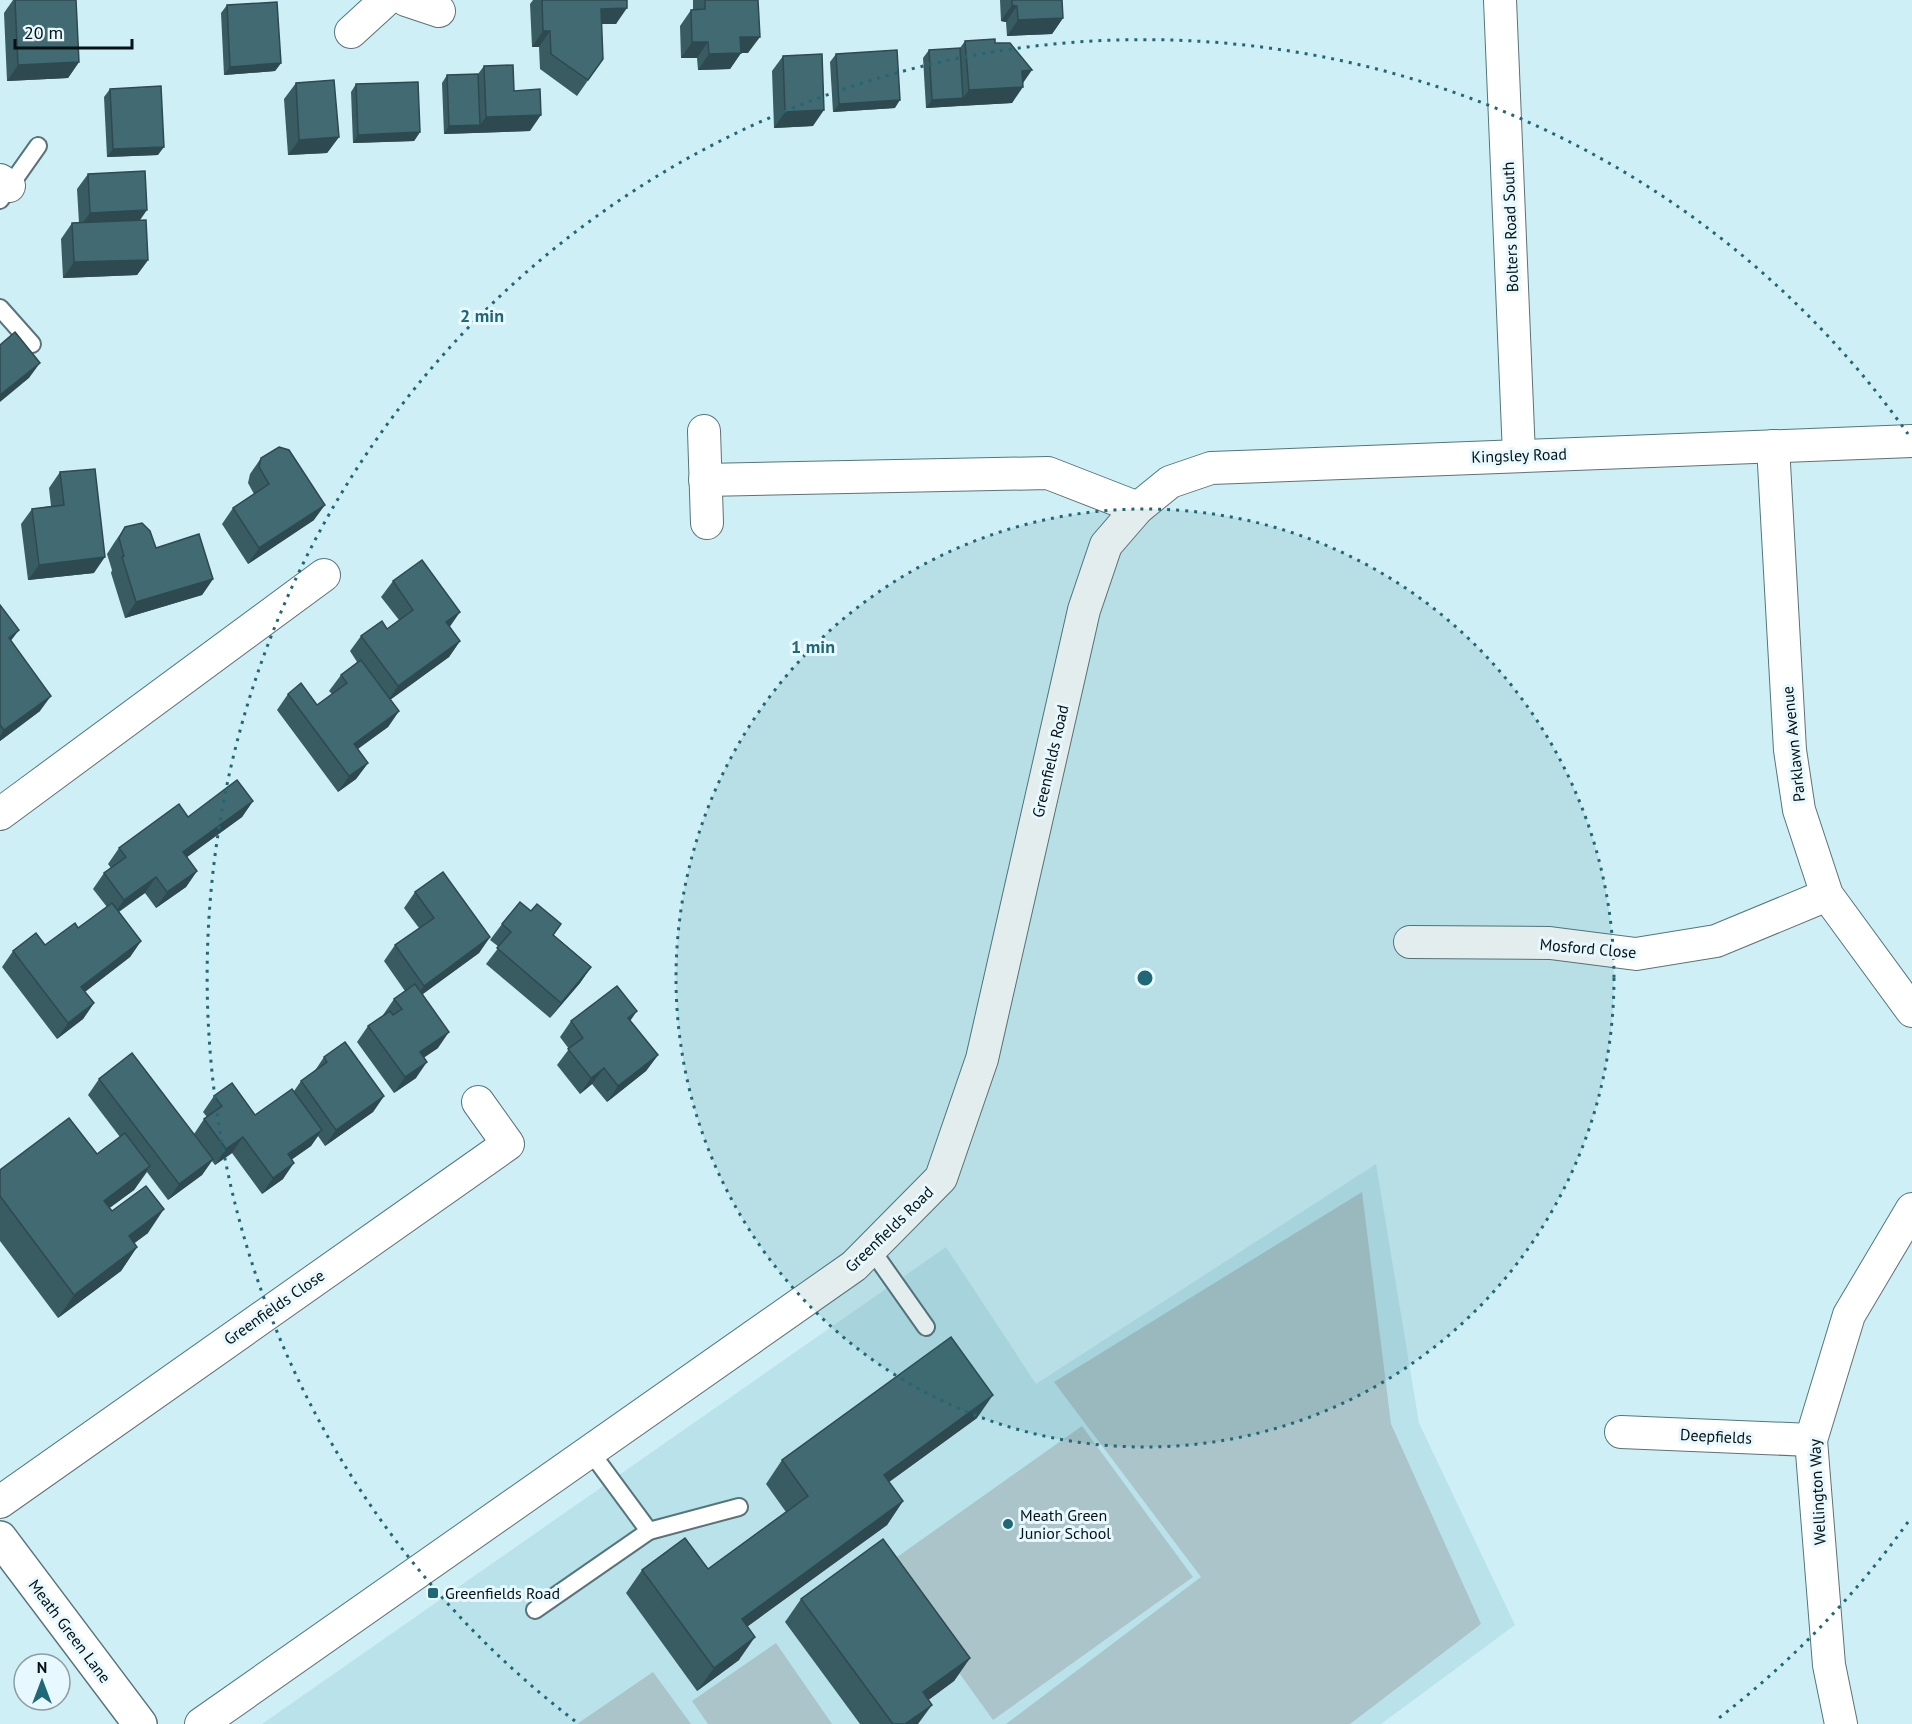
<svg xmlns="http://www.w3.org/2000/svg" width="1912" height="1724" viewBox="0 0 1912 1724" font-family="'PT Sans',sans-serif">
<style>
.built{fill:#b9e2eb}
.green{fill:#aac4ca}
.lines{fill:none;stroke-linecap:round;stroke-linejoin:round}
.service-casing{stroke:#58747a;stroke-width:20}
.minor-casing{stroke:#58747a;stroke-width:34}
.tertiary-casing{stroke:#58747a;stroke-width:36}
.service{stroke:#fff;stroke-width:16}
.minor{stroke:#fff;stroke-width:32}
.tertiary{stroke:#fff;stroke-width:33}
.wall{fill:#395b62}
.shaded-wall{fill:#2e4a50}
.building{fill:#426a72;stroke:#2e4a50;stroke-width:1.5}
.ring{fill:none;stroke:#206876;stroke-width:3;stroke-dasharray:3 6}
.poi-dot{fill:#206876;stroke:#e7f9fe;stroke-width:2}
.labels{text-anchor:middle;dominant-baseline:central;stroke-width:6;stroke-linejoin:round;paint-order:stroke}
.street-label{font-size:16px;fill:#061114;stroke:#e7f9fe}
.poi-label{font-size:16px;fill:#061114;stroke:#e7f9fe;text-anchor:start}
.centre{fill:#206876;stroke:#e7f9fe;stroke-width:3}
.ring-label{font-size:18px;text-anchor:middle;font-weight:bold;fill:#206876;stroke:#e7f9fe;stroke-width:6;stroke-linejoin:round;paint-order:stroke}
</style>
<rect width="100%" height="100%" fill="#cfeff6"/>
<path class="built" d="M1376,1164L1419,1423L1515,1625L1381,1724H262L946,1247L1036,1384Z"/>
<g class="green">
<path d="M1362,1192L1391,1424L1481,1624L1350,1724H1006L1201,1577L1054,1382Z"/>
<path d="M1082,1426L1193,1577L993,1720L883,1567Z"/>
<path d="M776,1643L832,1724H708L692,1701Z"/>
<path d="M653,1672L691,1724H577Z"/>
</g>
<g class="lines">
<g class="service-casing">
<g id="service">
<path d="M0,200L38,146"/>
<path d="M0,308L32,344"/>
<path d="M871,1249L926,1327"/>
<path d="M590,1451L649,1531L739,1507"/>
<path d="M535,1610L649,1531"/>
</g>
</g>
<g class="minor-casing">
<g id="minor">
<path d="M406,0L439,11"/>
<path d="M1500,0L1519,455"/>
<path d="M351,32L386,0"/>
<path d="M0,180L9,186"/>
<path d="M704,431L707,523"/>
<path d="M1773,446L1790,750L1799,810L1827,895L1912,1011"/>
<path d="M705,480L1048,473L1138,508"/>
<path d="M0,814L324,575"/>
<path d="M1410,942L1550,943L1636,954L1716,941L1827,895"/>
<path d="M1621,1432L1811,1440"/>
<path d="M0,1502L508,1144L478,1102"/>
<path d="M201,1724L854,1266L941,1178L982,1059L1084,610L1106,545L1138,508L1170,482L1211,468L1912,441"/>
<path d="M1841,1724L1829,1665L1811,1440L1849,1315L1912,1209"/>
</g>
</g>
<g class="tertiary-casing">
<path id="tertiary" d="M0,1538L140,1724"/>
</g>
<use href="#service" class="service"/>
<use href="#minor" class="minor"/>
<use href="#tertiary" class="tertiary"/>
</g>
<g class="wall">
<path d="M13,0H76L79,62L68,78L7,81L4,13Z"/>
<path d="M533,0H627L616,24H601L603,59L577,96L540,69L539,47H532L530,4Z"/>
<path d="M693,0H758L748,53H741L730,69L698,70L697,58H681L680,26L691,10H693Z"/>
<path d="M1000,0H1062L1063,18L1052,34L1007,36L1006,22L1001,21Z"/>
<path d="M227,5L281,63L275,71L224,75L221,13Z"/>
<path d="M965,41L995,43L1023,84L1012,103L926,108L923,58L929,50L960,48Z"/>
<path d="M836,54L895,108L833,112L830,62Z"/>
<path d="M783,56L813,126L774,128L772,71Z"/>
<path d="M484,66L514,91L530,131L444,134L442,83L447,75L478,74Z"/>
<path d="M296,83L339,137L327,153L288,155L284,99Z"/>
<path d="M356,84L420,132L414,141L353,143L351,92Z"/>
<path d="M110,89L158,155L107,157L104,97Z"/>
<path d="M88,174L140,220L148,260L137,275L63,278L61,239L72,223H79L77,189Z"/>
<path d="M261,458L314,520L248,564L222,524L233,508L254,494L248,483L250,474Z"/>
<path d="M60,472L94,573L28,580L21,524L32,509L51,506L49,488Z"/>
<path d="M125,527L156,548L213,579L202,595L125,618L111,573L112,570L107,554L114,543Z"/>
<path d="M393,581L450,627L460,641L449,657L390,700L399,711L388,727L357,749L368,763L356,779L338,792L277,710L288,694L317,705L332,694L329,691L341,675L357,662L350,651L361,636L387,629L399,620L381,597Z"/>
<path d="M0,605L11,641L40,711L0,741Z"/>
<path d="M253,801L242,817L187,857L197,871L186,887L156,908L145,893L119,912L141,941L130,957L85,992L94,1003L83,1019L57,1039L2,967L13,951L45,945L78,928L107,907L93,889L104,873L111,868L108,864L119,848L188,817Z"/>
<path d="M415,892L490,937L479,953L423,994L438,1048L424,1057L416,1078L394,1093L357,1042L368,1026L384,1015H383L394,999L405,991L384,961L395,945L419,928L404,908Z"/>
<path d="M502,924L554,935L591,967L580,983L550,1018L486,964L499,947L490,940Z"/>
<path d="M571,1021H630L658,1055L646,1071L607,1102L592,1084L580,1094L557,1065L569,1049L560,1037Z"/>
<path d="M324,1057L384,1096L373,1112L325,1146L318,1136L311,1146L292,1159L283,1179L262,1194L232,1153L215,1165L212,1161L202,1175L168,1200L147,1172L134,1190L109,1208L112,1211L148,1233L134,1243L137,1247L121,1271L58,1318L0,1241V1170L97,1154L120,1137L88,1095L99,1079L194,1134L204,1119L207,1117L203,1112L214,1096L255,1115L294,1091L301,1081L314,1072Z"/>
<path d="M977,1418L889,1482L903,1501L887,1525L748,1626L739,1660L697,1691L626,1593L642,1570L708,1569L786,1512L766,1484L782,1460Z"/>
<path d="M801,1599L970,1658L954,1681L928,1700L918,1724H860L785,1622Z"/>
</g>
<g class="shaded-wall">
<path d="M1012,5L1017,6L1006,22L1001,21Z"/>
<path d="M627,8L616,24H590L601,9Z"/>
<path d="M1063,18L1052,34L1007,36L1018,20Z"/>
<path d="M543,31H550L539,47H532Z"/>
<path d="M740,37H760L748,53H729Z"/>
<path d="M692,42H708L697,58H681Z"/>
<path d="M741,53L730,69L698,70L709,54Z"/>
<path d="M79,62L68,78L7,81L18,65Z"/>
<path d="M281,63L275,71L224,75L230,67Z"/>
<path d="M1032,70L1021,86L1022,71Z"/>
<path d="M1023,87L1012,103L957,106L969,90Z"/>
<path d="M963,98L957,106L926,108L932,100Z"/>
<path d="M900,100L895,108L833,112L839,104Z"/>
<path d="M824,110L813,126L774,128L785,112Z"/>
<path d="M541,115L530,131L444,134L449,126L480,125L486,117Z"/>
<path d="M420,132L414,141L353,143L358,135Z"/>
<path d="M339,137L327,153L288,155L299,140Z"/>
<path d="M164,147L158,155L107,157L113,149Z"/>
<path d="M147,210L136,226L79,228L90,213Z"/>
<path d="M148,260L137,275L63,278L74,262Z"/>
<path d="M40,363L29,378L0,402V395Z"/>
<path d="M325,505L314,520L248,564L259,548Z"/>
<path d="M105,557L94,573L28,580L39,565Z"/>
<path d="M213,579L202,595L125,618L136,602Z"/>
<path d="M460,612L449,628L446,622Z"/>
<path d="M19,630L7,646L9,638Z"/>
<path d="M460,641L449,657L387,702L398,686Z"/>
<path d="M51,696L40,711L0,741V736L4,730Z"/>
<path d="M399,711L388,727L343,760L354,744Z"/>
<path d="M368,763L356,779L338,792L349,776Z"/>
<path d="M253,801L242,817L172,868L183,852Z"/>
<path d="M197,871L186,887L156,908L167,892Z"/>
<path d="M156,877L145,893L113,915L124,900Z"/>
<path d="M490,937L479,953L413,1001L424,986Z"/>
<path d="M141,941L130,957L70,1003L81,987Z"/>
<path d="M591,967L580,983L550,1018L561,1003Z"/>
<path d="M94,1003L83,1019L57,1039L68,1023Z"/>
<path d="M637,1011L626,1027L628,1018Z"/>
<path d="M449,1032L438,1048L409,1068L420,1052Z"/>
<path d="M658,1055L646,1071L607,1102L618,1086Z"/>
<path d="M427,1062L416,1078L394,1093L405,1077Z"/>
<path d="M604,1068L592,1084L580,1094L591,1078Z"/>
<path d="M384,1096L373,1112L325,1146L336,1130Z"/>
<path d="M322,1130L311,1146L277,1170L288,1154Z"/>
<path d="M243,1137L232,1153L215,1165L226,1149Z"/>
<path d="M213,1159L202,1175L168,1200L179,1184Z"/>
<path d="M294,1163L283,1179L262,1194L273,1178Z"/>
<path d="M150,1166L134,1190L88,1224L104,1201Z"/>
<path d="M164,1209L148,1233L112,1260L129,1236Z"/>
<path d="M137,1247L121,1271L58,1318L74,1295Z"/>
<path d="M993,1395L977,1418L867,1498L884,1475Z"/>
<path d="M903,1501L887,1525L726,1642L742,1619Z"/>
<path d="M755,1637L739,1660L697,1691L714,1668Z"/>
<path d="M970,1658L954,1681L907,1716L923,1692Z"/>
<path d="M932,1705L918,1724H905Z"/>
</g>
<g class="building">
<path d="M15,0H76L79,62L18,65Z"/>
<path d="M542,0H627V8L601,9L603,59L588,80L551,54L550,31H543Z"/>
<path d="M705,0H758L760,37H740L741,53L709,54L708,42H692L691,10L705,9Z"/>
<path d="M1012,0H1062L1063,18L1018,20L1017,6L1012,5Z"/>
<path d="M277,2L281,63L230,67L227,5Z"/>
<path d="M995,39V43H1010L1032,70L1022,71L1023,87L969,90L965,41Z"/>
<path d="M960,48L963,98L932,100L929,50Z"/>
<path d="M897,50L900,100L839,104L836,54Z"/>
<path d="M822,54L824,110L785,112L783,56Z"/>
<path d="M513,65L514,91L540,89L541,115L486,117L484,66Z"/>
<path d="M478,74L480,125L449,126L447,75Z"/>
<path d="M334,80L339,137L299,140L296,83Z"/>
<path d="M418,82L420,132L358,135L356,84Z"/>
<path d="M161,86L164,147L113,149L110,89Z"/>
<path d="M145,171L147,210L90,213L88,174Z"/>
<path d="M146,220L148,260L74,262L72,223Z"/>
<path d="M15,332L40,363L0,395V345Z"/>
<path d="M279,447L289,450L325,505L259,548L233,508L269,484L259,467L261,458Z"/>
<path d="M95,469L105,557L39,565L32,509L64,505L60,472Z"/>
<path d="M142,523L150,531L156,548L199,534L213,579L136,602L122,557L124,556L119,538L125,527Z"/>
<path d="M422,560L460,612L446,622L460,641L398,686L361,636L382,621L387,629L413,610L393,581Z"/>
<path d="M0,605L19,630L9,638L51,696L4,730L0,725Z"/>
<path d="M361,660L399,711L354,744L368,763L349,776L288,694L301,683L317,705L347,683L341,675Z"/>
<path d="M237,780L253,801L183,852L197,871L167,892L156,877L124,900L104,873L126,857L119,848L179,804L188,817Z"/>
<path d="M443,872L490,937L424,986L395,945L434,918L415,892Z"/>
<path d="M520,902L531,911L537,904L561,924L553,935L591,967L561,1003L497,948L511,932L502,924Z"/>
<path d="M112,903L141,941L81,987L94,1003L68,1023L13,951L36,933L45,945L75,923L78,928Z"/>
<path d="M415,984L449,1032L420,1052L427,1062L405,1077L368,1026L390,1011L393,1015L402,1009L394,999Z"/>
<path d="M617,986L637,1011L628,1018L658,1055L618,1086L604,1068L591,1078L568,1049L583,1038L571,1021Z"/>
<path d="M345,1042L384,1096L336,1130L301,1081L327,1062L324,1057Z"/>
<path d="M132,1053L213,1159L179,1184L99,1079Z"/>
<path d="M232,1083L255,1115L292,1089L322,1130L288,1154L294,1163L273,1178L243,1137L226,1149L204,1119L222,1106L214,1096Z"/>
<path d="M69,1118L97,1154L125,1133L150,1166L104,1201L112,1211L146,1186L164,1209L129,1236L137,1247L74,1295L0,1196V1170Z"/>
<path d="M951,1337L993,1395L884,1475L903,1501L742,1619L755,1637L714,1668L642,1570L685,1538L708,1569L808,1496L782,1460Z"/>
<path d="M883,1539L970,1658L923,1692L932,1705L905,1724H893L801,1599Z"/>
</g>
<circle cx="1145" cy="978" r="469" fill="#206876" fill-opacity=".12"/>
<g class="ring">
<circle cx="1145" cy="978" r="469"/>
<path d="M1908 1522A937 937 0 0 1 1715 1721M575 1721A937 937 0 1 1 1908 434"/>
</g>
<g class="poi-dot">
<circle cx="1008" cy="1524" r="6"/>
<rect x="427" y="1587" width="12" height="12" rx="3"/>
</g>
<g class="labels">
<g class="street-label">
<text transform="translate(1510 227) rotate(-92)">Bolters Road South</text>
<text transform="translate(1519 455) rotate(-2)">Kingsley Road</text>
<text transform="translate(1793 744) rotate(-96)">Parklawn Avenue</text>
<text transform="translate(1050 761) rotate(-77)">Greenfields Road</text>
<text transform="translate(1588 948) rotate(5)">Mosford Close</text>
<text transform="translate(889 1229) rotate(-44)">Greenfields Road</text>
<text transform="translate(274 1307) rotate(-35)">Greenfields Close</text>
<text transform="translate(1716 1436) rotate(3)">Deepfields</text>
<text transform="translate(1817 1492) rotate(-93)">Wellington Way</text>
<text transform="translate(70 1631) rotate(53)">Meath Green Lane</text>
</g>
<g class="poi-label">
<text x="1020" y="1515">Meath Green<tspan x="1020" dy="18">Junior School</tspan></text>
<text x="445" y="1593">Greenfields Road</text>
</g>
</g>
<circle cx="1145" cy="978" r="9" class="centre"/>
<g class="ring-label">
<text x="482" y="322">2 min</text>
<text x="813" y="653">1 min</text>
</g>
<g transform="translate(42 1682)"><circle r="28" fill="#e7f9fe" stroke="#8d9ca0" stroke-width="1.5"/>
<path d="M0-4.5L10 22L0 15L-10 22Z" fill="#206876"/>
<text y="-9" font-size="16" font-weight="bold" text-anchor="middle" fill="#061114">N</text>
</g>
<path d="M15 39v9h117v-9" fill="none" stroke="#061114" stroke-width="3"/>
<text x="24" y="39" font-size="18" fill="#061114" stroke="#e7f9fe" stroke-width="4.5" paint-order="stroke">20 m</text>
</svg>
